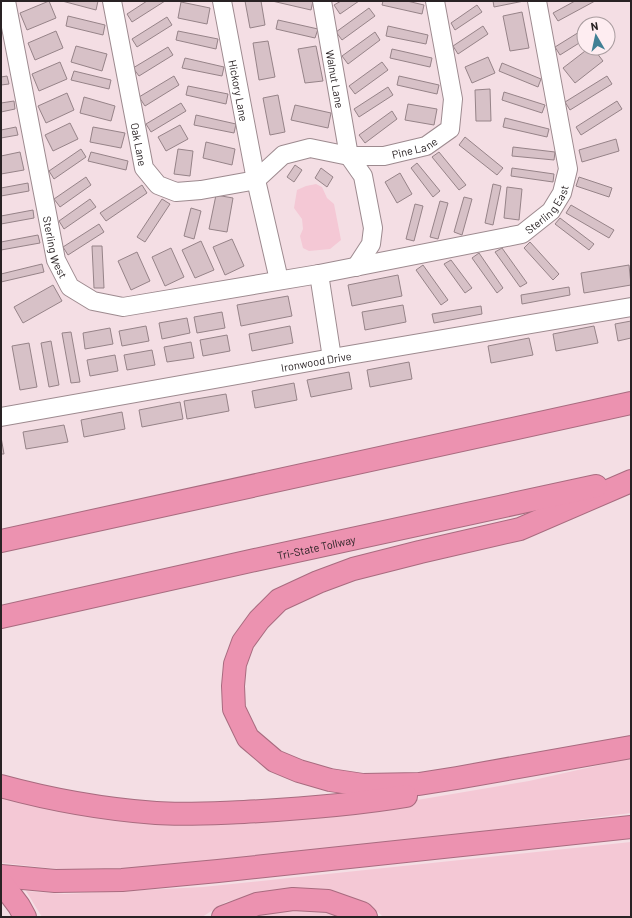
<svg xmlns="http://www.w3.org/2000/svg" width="632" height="918" viewBox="0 0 632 918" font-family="Barlow,sans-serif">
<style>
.green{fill:#f4c8d5}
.building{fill:#d7c1c7;stroke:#968388}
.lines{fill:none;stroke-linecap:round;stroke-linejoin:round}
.street-casing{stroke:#9d8a8f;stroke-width:20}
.highway-casing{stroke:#a86b7f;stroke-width:24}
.street{stroke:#fff;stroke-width:18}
.highway{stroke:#ec92b0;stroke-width:22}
.labels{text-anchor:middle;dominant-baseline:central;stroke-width:3;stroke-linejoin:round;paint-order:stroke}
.street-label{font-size:11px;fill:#292224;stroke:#feedf1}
</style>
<rect width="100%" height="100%" fill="#f4dee4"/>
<g class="green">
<path d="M316,184L322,187L327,198L334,204L341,240L330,249L309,251L303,248L300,236L303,229L302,219L294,208L297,190L306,186Z"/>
<path d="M631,758V813L417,841L176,865L84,872L3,863L1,861V797L19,802L99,817L364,809L529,781Z"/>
<path d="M631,842V917H383L379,913L347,896L311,889L272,890L226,902L202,917H42L26,891L64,894L203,887Z"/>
<path d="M299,909L322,911L342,917H253L275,912Z"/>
</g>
<g class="building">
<path d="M49,1L56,18L27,30L20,13Z"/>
<path d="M62,1H98L96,10Z"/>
<path d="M147,1H165L132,22L127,14Z"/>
<path d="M245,1H261L265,25L250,28Z"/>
<path d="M272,1H313L311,10Z"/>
<path d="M341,1H359L340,14L334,5Z"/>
<path d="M383,1H407L424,5L422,14L382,5Z"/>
<path d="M493,1H524L494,7Z"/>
<path d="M575,1H595L558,21L553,13Z"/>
<path d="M181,2L210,8L207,24L178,18Z"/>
<path d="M477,5L482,12L455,30L451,23Z"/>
<path d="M369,8L375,16L342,40L336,32Z"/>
<path d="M522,12L529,48L510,51L503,16Z"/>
<path d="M68,16L105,25L103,35L66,26Z"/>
<path d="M167,17L172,25L137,47L132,39Z"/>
<path d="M278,20L318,29L315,38L276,29Z"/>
<path d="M388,26L428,35L426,44L386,36Z"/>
<path d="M483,26L488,34L458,54L453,46Z"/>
<path d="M584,29V40L560,55L555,47Z"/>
<path d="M56,31L63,48L35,60L28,43Z"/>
<path d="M178,31L218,39L216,49L176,40Z"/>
<path d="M375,32L380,40L348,64L342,56Z"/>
<path d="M268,41L275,77L259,80L253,43Z"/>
<path d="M76,46L107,54L102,71L71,62Z"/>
<path d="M316,46L323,81L305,83L298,49Z"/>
<path d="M168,47L173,55L139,76L133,68Z"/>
<path d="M589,48H593L603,61L575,83L563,68Z"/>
<path d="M392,49L432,58L430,67L390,58Z"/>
<path d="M488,57L495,73L472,83L465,67Z"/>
<path d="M185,58L224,67L222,76L182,68Z"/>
<path d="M60,62L67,79L39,91L32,74Z"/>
<path d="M382,62L388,70L355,94L349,86Z"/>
<path d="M502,63L541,79L538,87L499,71Z"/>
<path d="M74,71L111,80L109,89L71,80Z"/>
<path d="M7,76L9,84L1,85V77Z"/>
<path d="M174,76L179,85L145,106L139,97Z"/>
<path d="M399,76L439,85L437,94L397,85Z"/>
<path d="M607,76L612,84L570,110L565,102Z"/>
<path d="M188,86L228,94L226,104L186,95Z"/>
<path d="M388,87L393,95L359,117L354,109Z"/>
<path d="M490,89L491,121H476L475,90Z"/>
<path d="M504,92L545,105L542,113L502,100Z"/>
<path d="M67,93L74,110L46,123L38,106Z"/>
<path d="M278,95L285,132L270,135L263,98Z"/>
<path d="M84,97L115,106L111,121L80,113Z"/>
<path d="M14,101L15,109L1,112V103Z"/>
<path d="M617,101L622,109L581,135L576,127Z"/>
<path d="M181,103L186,111L151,132L146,124Z"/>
<path d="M408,104L437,109L434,125L405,120Z"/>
<path d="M295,105L331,113L328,128L291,120Z"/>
<path d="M392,111L397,119L365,143L359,135Z"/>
<path d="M196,115L236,124L234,133L194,125Z"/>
<path d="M505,118L549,129L547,137L503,127Z"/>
<path d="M70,123L78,139L53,151L45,135Z"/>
<path d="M180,125L188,139L166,151L158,137Z"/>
<path d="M16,127L18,135L1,138V130Z"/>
<path d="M93,127L125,133L121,148L90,142Z"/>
<path d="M465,137L503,168L497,175L459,145Z"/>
<path d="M616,139L619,151L582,162L579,150Z"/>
<path d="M206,142L235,149L232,165L203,158Z"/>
<path d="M513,147L555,152L554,160L512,156Z"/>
<path d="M81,149L86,157L54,179L49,171Z"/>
<path d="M178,149L193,151L190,176L174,174Z"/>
<path d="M20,152L24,170L1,174V156Z"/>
<path d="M91,152L128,161L126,170L88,161Z"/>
<path d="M439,152L466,185L459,190L432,157Z"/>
<path d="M417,163L440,191L433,197L411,168Z"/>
<path d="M295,165L302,170L294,182L287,177Z"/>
<path d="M321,168L333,177L327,187L315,178Z"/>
<path d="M512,168L554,174L553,182L511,176Z"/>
<path d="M400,173L412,194L397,203L385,182Z"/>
<path d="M86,177L91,185L60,207L54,199Z"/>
<path d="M579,177L612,188L609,197L576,186Z"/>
<path d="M28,183L29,191L1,196V188Z"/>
<path d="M493,184L501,186L493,225L485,223Z"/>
<path d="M142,185L147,193L106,221L100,213Z"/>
<path d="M507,187L522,189L519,220L504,218Z"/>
<path d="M216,195L233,198L227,232L209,229Z"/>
<path d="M464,197L472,199L462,235L454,232Z"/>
<path d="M90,199L96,207L64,229L59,221Z"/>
<path d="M162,199L170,204L145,242L137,237Z"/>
<path d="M440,201L448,203L438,239L430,237Z"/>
<path d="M415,204L423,206L414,241L406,239Z"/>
<path d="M571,205L614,230L609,238L566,213Z"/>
<path d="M191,208L201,211L194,239L184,236Z"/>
<path d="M33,210L34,218L1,224V216Z"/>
<path d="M560,218L594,244L589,250L555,224Z"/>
<path d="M99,224L104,232L68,255L63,247Z"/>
<path d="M38,235L40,243L1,250V242Z"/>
<path d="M232,239L244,266L225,275L213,247Z"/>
<path d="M201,241L214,270L195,278L182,250Z"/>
<path d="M530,242L559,274L553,280L524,248Z"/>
<path d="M92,246H102L104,288H94Z"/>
<path d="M171,248L184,277L165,286L152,257Z"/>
<path d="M502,248L527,283L520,287L495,252Z"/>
<path d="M137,252L150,281L131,290L118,261Z"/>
<path d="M479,253L503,288L497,293L472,258Z"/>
<path d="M451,260L472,288L465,293L444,264Z"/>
<path d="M42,264L44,272L1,282V274Z"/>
<path d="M423,265L448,300L441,305L416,270Z"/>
<path d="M629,265L631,285L584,293L581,273Z"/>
<path d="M398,275L402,296L352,306L348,285Z"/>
<path d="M53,285L62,301L23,323L14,307Z"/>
<path d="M569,287L570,295L522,304L521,295Z"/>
<path d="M288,296L292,316L241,326L237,305Z"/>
<path d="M403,305L406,322L365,330L362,312Z"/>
<path d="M481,306L482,314L434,323L432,314Z"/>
<path d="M222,312L225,328L197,333L194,317Z"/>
<path d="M187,318L190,333L162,339L159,323Z"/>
<path d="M631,321V338L618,341L615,324Z"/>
<path d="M146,326L149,341L122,346L119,331Z"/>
<path d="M290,326L293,343L252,351L249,334Z"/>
<path d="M594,326L598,343L556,351L553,334Z"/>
<path d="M110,328L113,344L85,349L83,333Z"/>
<path d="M71,332L80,382L71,383L62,333Z"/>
<path d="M227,335L230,351L203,356L200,340Z"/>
<path d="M529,338L533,355L491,363L488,346Z"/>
<path d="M51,341L59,385L49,387L41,343Z"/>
<path d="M191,342L194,358L167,362L164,347Z"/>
<path d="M29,343L37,387L20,390L12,346Z"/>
<path d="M152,350L155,365L127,370L124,355Z"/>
<path d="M115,355L118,371L90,376L87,360Z"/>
<path d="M409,362L412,379L370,387L367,370Z"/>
<path d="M349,372L352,389L311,397L307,380Z"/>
<path d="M294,383L297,400L255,408L252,391Z"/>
<path d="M226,394L229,411L187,419L184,401Z"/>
<path d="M180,402L183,419L142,427L139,410Z"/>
<path d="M122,412L125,429L84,437L81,420Z"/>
<path d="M64,425L68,442L26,449L23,432Z"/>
<path d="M1,437L4,454H1Z"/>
</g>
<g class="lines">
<g class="street-casing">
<g id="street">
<path id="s1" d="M6,1L56,260L70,287L93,301L123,307L319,274L522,234L551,211L562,193L568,169L537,1"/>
<path id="s2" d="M112,1L144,168L158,185L176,192L201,190L256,180"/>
<path id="s3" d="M222,1L256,180L279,280"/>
<path id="s4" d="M322,1L349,156L363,176L373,228L371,244L356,267"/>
<path id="s5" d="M256,180L283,155L310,148L349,156H384L426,146L450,129L453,99L435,1"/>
<path d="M319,274L332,358"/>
<path id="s6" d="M1,417L332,358L631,307"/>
</g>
</g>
<g class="highway-casing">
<g id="highway">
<path d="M631,481L520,529L420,552L353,569L318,582L279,600L259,620L243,642L235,664L233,686L234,709L248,738L275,761L299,771L330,780L363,785L419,784L457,778L631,747"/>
<path d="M1,541L631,403"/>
<path id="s7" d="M1,617L255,560L596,486"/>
<path d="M1,786C52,800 104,809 156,813C185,815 215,813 244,812C298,809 353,805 406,796"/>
<path d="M1,876L55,881L122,880L218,871L631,827"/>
<path d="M1,882L19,906L25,917"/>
<path d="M223,917L257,904L293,899L328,901L362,913L366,917"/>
</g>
</g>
<use href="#street" class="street"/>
<use href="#highway" class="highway"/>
</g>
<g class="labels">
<g class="street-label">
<text stroke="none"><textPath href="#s4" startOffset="79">Walnut Lane</textPath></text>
<text stroke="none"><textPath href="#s3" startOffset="91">Hickory Lane</textPath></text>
<text stroke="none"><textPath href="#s2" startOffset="146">Oak Lane</textPath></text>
<text stroke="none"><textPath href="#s5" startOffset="171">Pine Lane</textPath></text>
<text stroke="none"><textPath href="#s1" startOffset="793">Sterling East</textPath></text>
<text stroke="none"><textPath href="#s1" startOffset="251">Sterling West</textPath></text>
<text stroke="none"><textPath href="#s6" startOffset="320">Ironwood Drive</textPath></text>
<text stroke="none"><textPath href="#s7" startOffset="323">Tri-State Tollway</textPath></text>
</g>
</g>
<rect width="632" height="918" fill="none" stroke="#292224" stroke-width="4"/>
<g transform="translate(596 36) rotate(351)"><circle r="19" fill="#feedf1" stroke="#a99c9f"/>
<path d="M0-3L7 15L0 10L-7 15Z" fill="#418095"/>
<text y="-6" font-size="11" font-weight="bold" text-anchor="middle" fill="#292224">N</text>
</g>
</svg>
